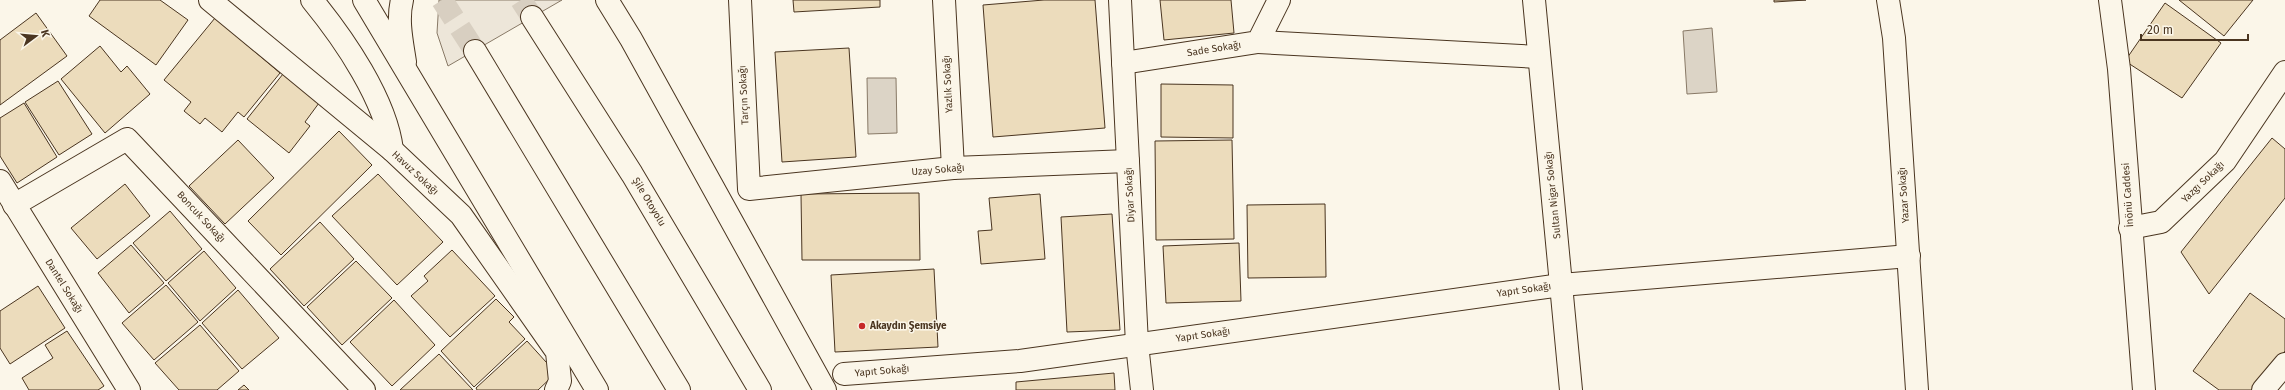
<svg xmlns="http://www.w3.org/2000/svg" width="2285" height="390" viewBox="0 0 2285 390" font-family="'Fira Sans',sans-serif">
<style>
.green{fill:#ede6d9;stroke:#887966}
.water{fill:#dcd4c6;stroke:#887966}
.building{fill:#ecdcbc;stroke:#4a3520}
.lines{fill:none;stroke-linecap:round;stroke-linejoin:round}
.trunk-tunnel{stroke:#d8cfc1;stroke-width:22;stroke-dasharray:22 11;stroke-linecap:butt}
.minor-casing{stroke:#4a3520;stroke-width:24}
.tertiary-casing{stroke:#4a3520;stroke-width:24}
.trunk-casing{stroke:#4a3520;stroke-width:24}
.minor{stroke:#fbf6e9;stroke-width:22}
.tertiary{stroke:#fbf6e9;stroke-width:22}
.trunk{stroke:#fbf6e9;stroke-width:22}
.poi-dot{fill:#c62828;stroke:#fbf6e9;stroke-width:1.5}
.labels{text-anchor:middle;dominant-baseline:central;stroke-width:3;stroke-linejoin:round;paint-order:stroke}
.street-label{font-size:10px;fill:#4a3520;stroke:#fbf6e9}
.poi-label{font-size:10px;font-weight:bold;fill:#4a3520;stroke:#fbf6e9;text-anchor:start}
</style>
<rect width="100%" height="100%" fill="#fbf6e9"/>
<path class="green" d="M439,0H562L448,66L437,33Z"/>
<g class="water">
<path d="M1712,28L1717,92L1687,94L1683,31Z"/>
<path d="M867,78H896L897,133L868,134Z"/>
</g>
<g class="building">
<path d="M100,0H160L188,20L156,65L89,16Z"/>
<path d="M793,0H880V7L794,12Z"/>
<path d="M1044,0H1095L1105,128L993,137L983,5Z"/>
<path d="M1160,0H1231L1234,33L1164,40Z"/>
<path d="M1774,0H1806L1774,2Z"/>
<path d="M2179,0H2253L2224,36Z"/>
<path d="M2165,3L2221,43L2182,98L2125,61Z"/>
<path d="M36,13L67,56L0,105V40Z"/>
<path d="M215,18L280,73L244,117L238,112L222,132L205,118L200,124L184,111L191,102L164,80Z"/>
<path d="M100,46L121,72L127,66L150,94L105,133L61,79Z"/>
<path d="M849,48L856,157L782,162L775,52Z"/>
<path d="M283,74L319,103L305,122L310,126L289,153L247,119Z"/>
<path d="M58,81L92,134L59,155L25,102Z"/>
<path d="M1161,84L1233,85V138L1161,137Z"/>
<path d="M24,103L57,157L17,183L0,156V118Z"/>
<path d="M339,131L372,165L281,255L248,221Z"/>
<path d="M2272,138L2285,149V198L2209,294L2181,252Z"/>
<path d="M238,140L274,178L225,224L189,186Z"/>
<path d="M1232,140L1234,239L1156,240L1155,141Z"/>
<path d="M378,174L443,242L397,285L332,216Z"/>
<path d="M125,184L150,216L97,259L71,228Z"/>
<path d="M919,193L920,260H802L801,194Z"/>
<path d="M1040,194L1045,259L981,264L978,231L992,230L989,198Z"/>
<path d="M1325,204L1326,277L1248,278L1247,205Z"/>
<path d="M170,211L202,249L166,281L133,243Z"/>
<path d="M1112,214L1120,330L1067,332L1061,217Z"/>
<path d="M320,222L354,259L304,306L270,269Z"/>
<path d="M1239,243L1241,301L1166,303L1163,246Z"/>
<path d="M131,245L164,283L129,313L98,273Z"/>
<path d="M452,250L495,296L450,337L411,296L428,281L424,276Z"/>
<path d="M204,251L236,288L200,321L168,283Z"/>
<path d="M356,261L392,298L342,345L307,307Z"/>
<path d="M934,269L938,347L835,352L831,275Z"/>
<path d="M166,285L198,322L154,360L122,323Z"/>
<path d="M38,286L65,328L10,364L0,348V311Z"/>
<path d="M238,290L279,338L242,369L202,323Z"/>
<path d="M2250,293L2285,319V351L2256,390H2219L2193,371Z"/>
<path d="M496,299L514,317L509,322L525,339L474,387L441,351Z"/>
<path d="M394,300L435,345L392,386L350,342Z"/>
<path d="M200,325L239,371L217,390H179L155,363Z"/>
<path d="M67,331L104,386L98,390H29L22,378L53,358L45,345Z"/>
<path d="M527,341L556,373L538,390H477L476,388Z"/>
<path d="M439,354L473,390H400Z"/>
<path d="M1114,373L1115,390H1016V382Z"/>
<path d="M244,385L249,390H238Z"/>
</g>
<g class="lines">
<g class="trunk-tunnel">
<path d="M442,0L475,51"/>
<path d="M521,0L532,17"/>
</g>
<g class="minor-casing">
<g id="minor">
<path d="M210,0L392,150L461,215L557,352L560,381L556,390"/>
<path d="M312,0C344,39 386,100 392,150"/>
<path d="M740,0L749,189L953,168L1128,161"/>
<path d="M944,0L953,168"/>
<path d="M1120,0L1137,344L1142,390"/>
<path d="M1534,0L1571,390"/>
<path d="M1888,0L1894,38L1917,390"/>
<path d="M1258,42L1539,57"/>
<path d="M1123,63L1258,42L1279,0"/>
<path d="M0,181L129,390"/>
<path d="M14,205L127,139L364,390"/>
<path d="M2130,228L2161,222L2225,161L2285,72"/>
<path d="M844,374L1020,361L1561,285L1909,256"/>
<path d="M2263,390L2285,364"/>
</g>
</g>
<g class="tertiary-casing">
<path id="tertiary" d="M2110,0L2119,69L2144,390"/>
</g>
<g class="trunk-casing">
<g id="trunk">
<path d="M364,0L597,390"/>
<path d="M402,0C397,20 402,42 405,62"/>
<path d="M607,0L631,39L825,390"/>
<path d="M532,17L632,174L760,390"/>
<path d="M475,51L679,390"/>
</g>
</g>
<use href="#minor" class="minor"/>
<use href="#tertiary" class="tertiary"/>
<use href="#trunk" class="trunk"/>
</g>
<circle class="poi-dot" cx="862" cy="326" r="4"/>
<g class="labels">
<g class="street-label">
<text transform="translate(1214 49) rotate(-9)">Sade Sokağı</text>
<text transform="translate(948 84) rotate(-93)">Yazlık Sokağı</text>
<text transform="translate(744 95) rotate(-93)">Tarçın Sokağı</text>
<text transform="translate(938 170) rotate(-5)">Uzay Sokağı</text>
<text transform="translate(415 173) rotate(43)">Havuz Sokağı</text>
<text transform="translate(2203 182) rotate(-44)">Yazgı Sokağı</text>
<text transform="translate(1130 195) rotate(-93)">Diyar Sokağı</text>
<text transform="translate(1553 195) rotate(-96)">Sultan Nigar Sokağı</text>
<text transform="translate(1904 195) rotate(-94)">Yazar Sokağı</text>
<text transform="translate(2128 195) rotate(-94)">İnönü Caddesi</text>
<text transform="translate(649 202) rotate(59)">Şile Otoyolu</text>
<text transform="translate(201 217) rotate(47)">Boncuk Sokağı</text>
<text transform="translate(64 286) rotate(58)">Dantel Sokağı</text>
<text transform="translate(1524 290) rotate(-8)">Yapıt Sokağı</text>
<text transform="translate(1203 335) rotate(-8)">Yapıt Sokağı</text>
<text transform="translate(882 371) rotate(-5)">Yapıt Sokağı</text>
</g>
<g class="poi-label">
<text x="870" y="326">Akaydın Şemsiye</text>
</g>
</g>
<g transform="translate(36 36) rotate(74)" stroke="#fbf6e9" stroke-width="3" paint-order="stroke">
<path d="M0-3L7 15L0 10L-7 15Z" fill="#4a3520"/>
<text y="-6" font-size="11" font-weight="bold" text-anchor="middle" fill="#4a3520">K</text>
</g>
<path d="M2141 34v6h107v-6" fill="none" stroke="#4a3520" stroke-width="2"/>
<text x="2147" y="34" font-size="12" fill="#4a3520" stroke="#fbf6e9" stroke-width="3" paint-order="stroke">20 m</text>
</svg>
